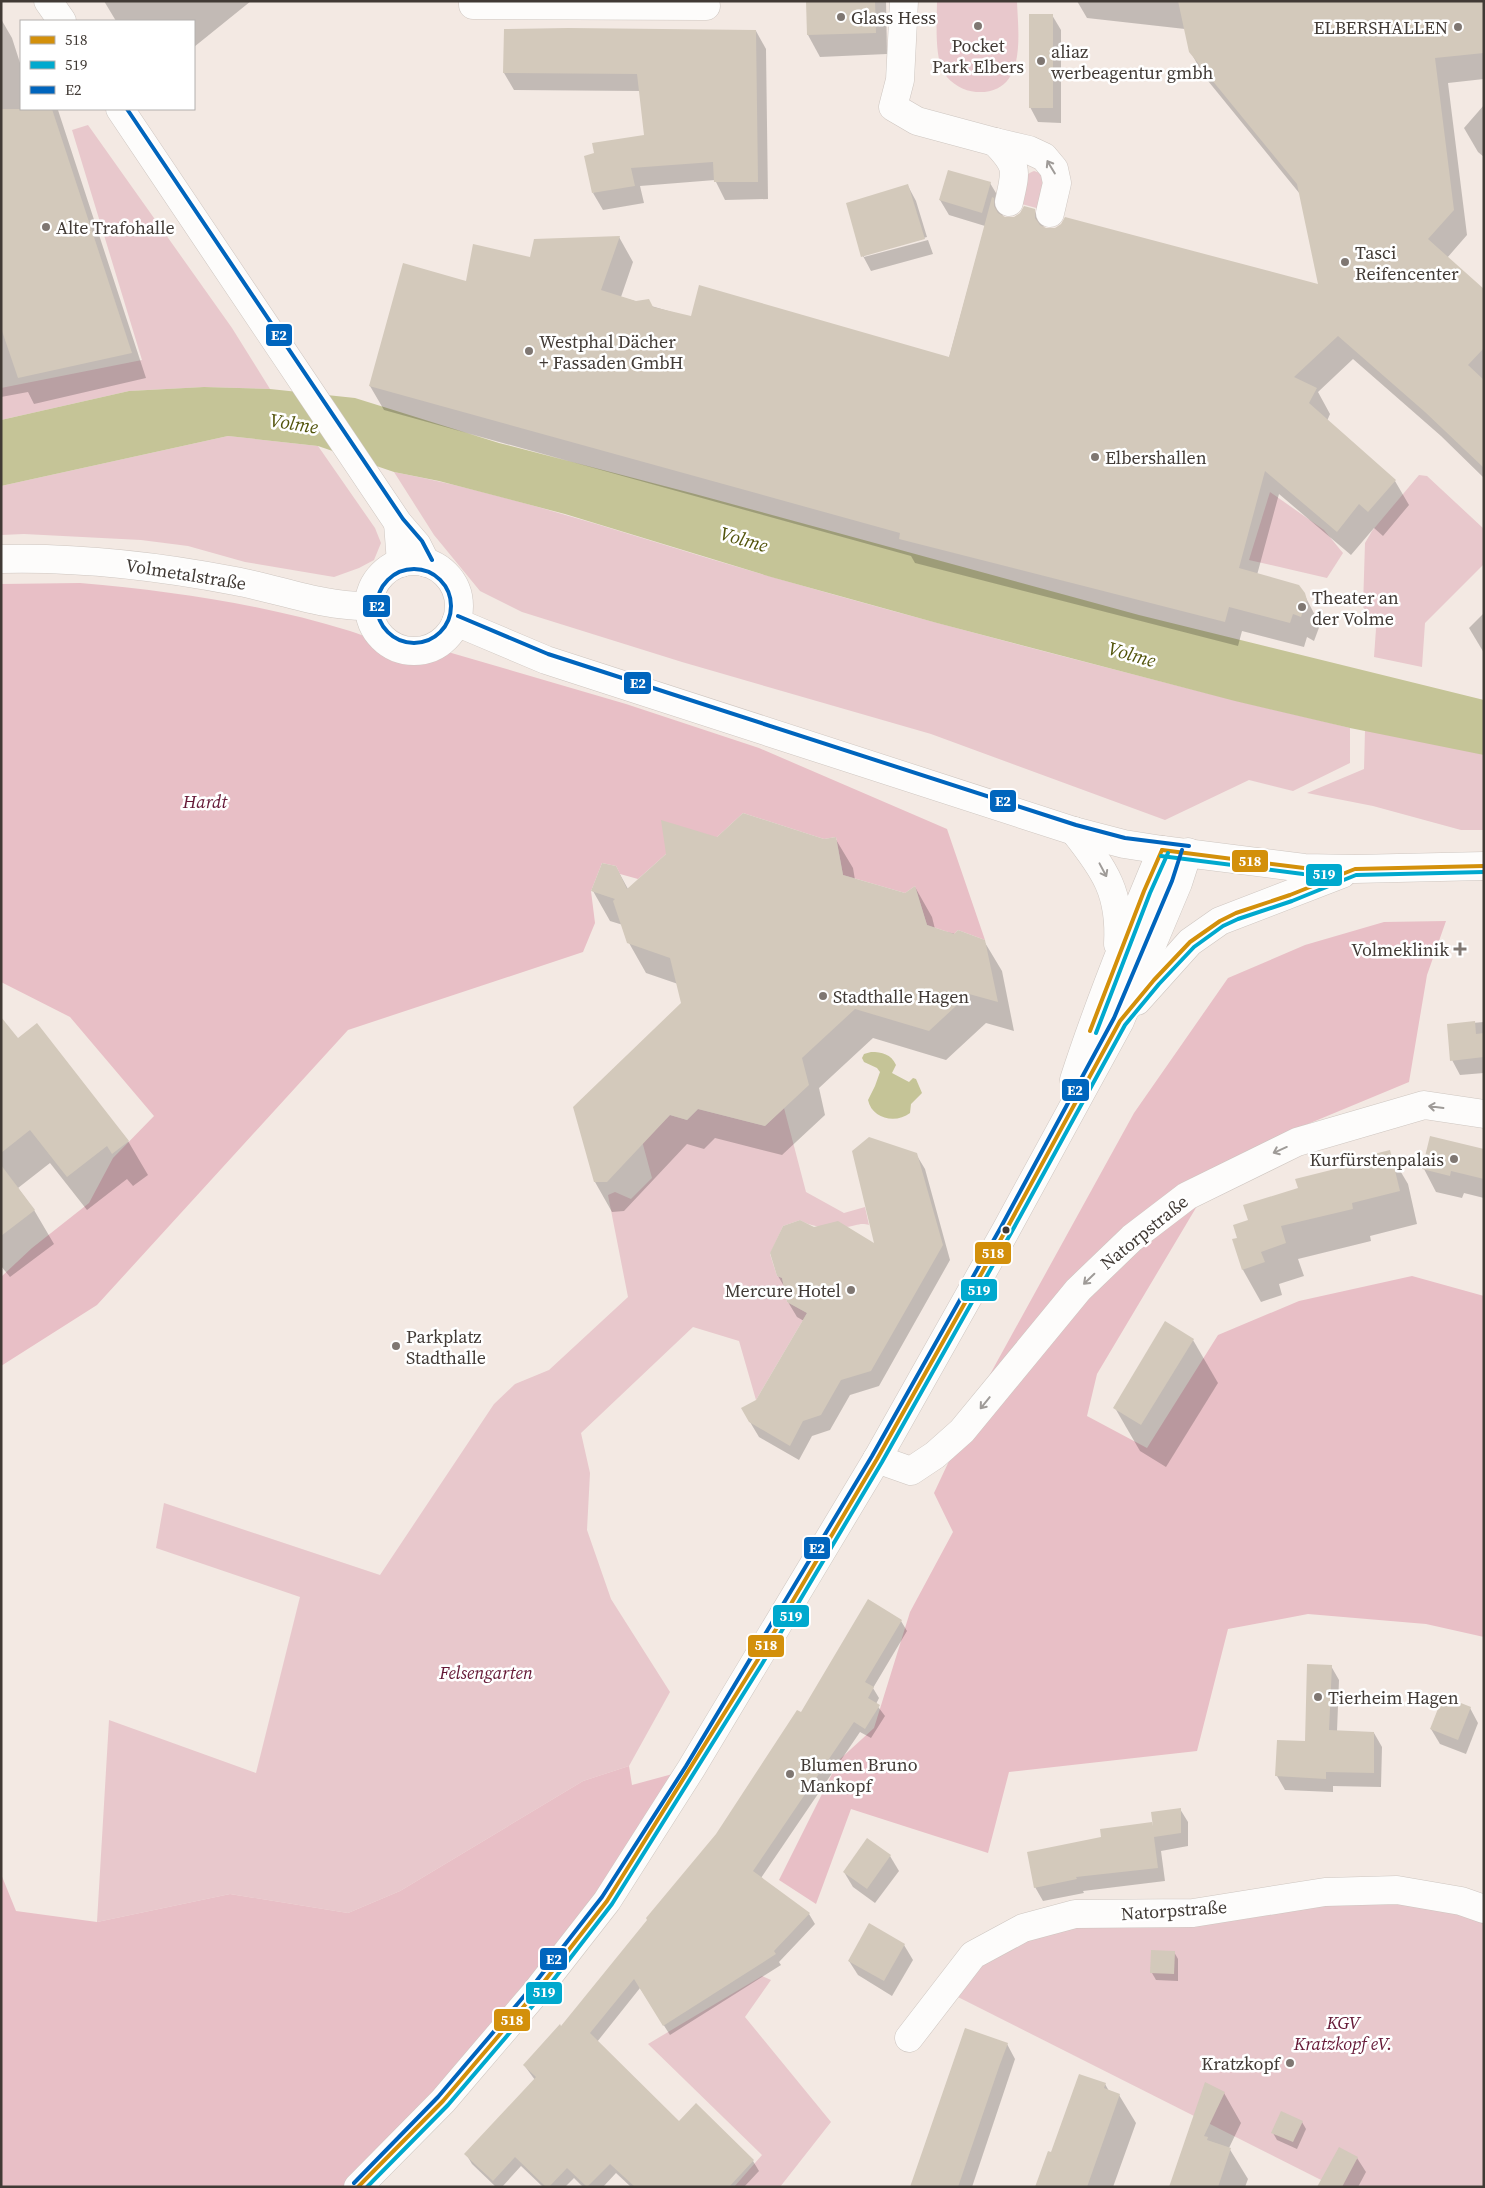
<svg xmlns="http://www.w3.org/2000/svg" width="1485" height="2188" viewBox="0 0 1485 2188" font-family="'Source Serif 4',serif">
<style>
.green{fill:#e8c8cc}
.forest{fill:#e8bfc6}
.water{fill:#c5c497}
.shadow{fill:#0003}
.building{fill:#d3c9bb}
.lines{fill:none;stroke-linecap:round;stroke-linejoin:round}
.minor-casing{stroke:#cec6c0;stroke-width:29}
.major-casing{stroke:#cec6c0;stroke-width:29}
.minor{stroke:#fdfcfb;stroke-width:28}
.major{stroke:#fdfcfb;stroke-width:28}
.bus-1-casing{stroke:#fff;stroke-width:8}
.bus-2-casing{stroke:#fff;stroke-width:8}
.bus-3-casing{stroke:#fff;stroke-width:8}
.bus-1{stroke:#d3900b;stroke-width:4}
.bus-2{stroke:#00a9ce;stroke-width:4}
.bus-3{stroke:#0065bd;stroke-width:4}
.oneway{stroke:#9f9b98}
.poi-dot{fill:#7f7772;stroke:#fff;stroke-width:2}
.bus-dot{fill:#413a35;stroke:#fff;stroke-width:2}
.labels{text-anchor:middle;dominant-baseline:central;stroke-width:5;stroke-linejoin:round;paint-order:stroke}
.poi-label{font-size:18px;fill:#413a35;stroke:#fff;text-anchor:start}
.street-label{font-size:18px;fill:#413a35;stroke:#fff}
.park-label{font-size:18px;font-style:italic;fill:#651836;stroke:#fff}
.water-label{font-size:19px;font-style:italic;fill:#52540b;stroke:#fff}
.line-badge{stroke:#fff;stroke-width:2}
.badge-label{font-size:14px;text-anchor:middle;font-weight:bold;fill:#fff}
</style>
<rect width="100%" height="100%" fill="#f3e9e3"/>
<g class="green">
<path d="M937,1H1017C1018,33 1028,95 976,92C964,91 951,84 944,73C934,56 937,21 937,1Z"/>
<path d="M88,125L232,328L270,389L204,387L129,391L1,420V388L142,360L72,130Z"/>
<path d="M1034,171L1040,173L1045,178L1040,209L1018,203C1021,191 1021,175 1034,171Z"/>
<path d="M228,436L318,446L375,528L381,543L374,560L359,568L334,577L245,562L188,546L141,540L24,534L1,535V486Z"/>
<path d="M394,472C523,497 646,541 772,577C925,621 1080,661 1234,700C1273,710 1312,718 1350,728V763L1293,791L1249,780L1165,820L931,734L682,662L522,612L480,591L434,535Z"/>
<path d="M1419,475L1427,476L1484,529V564L1425,623L1422,667L1374,657L1376,629L1373,619L1363,607L1365,543L1372,531Z"/>
<path d="M1270,492L1324,530L1343,553L1327,578L1249,560Z"/>
<path d="M1365,730L1484,754V830H1461L1373,806L1307,793L1364,769Z"/>
<path d="M784,1108L806,1192L844,1213L865,1207L869,1225C860,1222 856,1226 846,1227C830,1229 814,1228 800,1220L783,1226L770,1254L777,1276L782,1278L787,1302L807,1313L756,1400L739,1341L693,1327L581,1433L590,1473L587,1530L611,1599L670,1692L629,1766L583,1781L400,1891L348,1913L230,1894L97,1922L109,1720L256,1773L300,1597L156,1548L164,1503L380,1575L494,1404L515,1384L549,1370L628,1297L608,1195L615,1192L631,1199L652,1178L642,1141L670,1115L687,1120L698,1109L765,1126Z"/>
<path d="M1325,1892L1484,1909V2187H1335L946,1991L1023,1928Z"/>
<path d="M762,1976L771,1980L745,2017L831,2122L780,2187H734L762,2155L648,2044Z"/>
</g>
<g class="forest">
<path d="M80,583C173,591 261,604 350,631C395,644 393,674 448,652L626,704L759,748L947,829L985,940L958,930L954,934L927,925L915,886L905,893L843,875L836,837L824,839L743,813L717,837L666,854L638,879L620,874L616,866L602,863L591,891L595,923L583,952L348,1030L97,1305L1,1366V1277L32,1248L89,1203L113,1158L154,1116L70,1017L1,982V584Z"/>
<path d="M1446,921L1427,975L1409,1082L1291,1131L1203,1196L1097,1374L1087,1416L1147,1448L1218,1335L1299,1301L1412,1276L1484,1296V1637L1426,1624L1308,1614L1228,1629L1197,1751L1009,1772L988,1853L851,1809L816,1904L779,1880L839,1760L874,1728L910,1612L953,1532L934,1493L988,1378L1134,1113L1228,978L1305,945L1384,922Z"/>
<path d="M629,1766L632,1785L691,1769L607,1901L358,2187H1V1874L16,1911L97,1922L230,1894L348,1913L400,1891L583,1781Z"/>
</g>
<g class="water">
<path d="M204,387L270,389L355,398L499,443L695,494L1139,615L1484,700V755L1350,728L1235,701L937,623L771,577L565,514L439,481L394,472L318,446L228,436L1,486V420L129,391Z"/>
<path d="M871,1052C882,1052 891,1054 896,1065L892,1073L909,1082L913,1078L916,1079L922,1093L911,1104L910,1113C896,1124 872,1119 868,1100L875,1086L880,1072L877,1068L864,1062L862,1058L864,1054Z"/>
</g>
<g class="shadow">
<path d="M104,1H251L194,47V21H116Z"/>
<path d="M807,1H886L887,54L820,57L808,35Z"/>
<path d="M1077,1H1484V79L1448,83L1467,235L1447,258L1484,291V478L1441,436L1353,359L1318,392L1330,414L1327,421L1395,481L1409,505L1383,536L1374,528L1351,555L1279,494L1257,575L1304,594L1320,625L1314,641L1307,637L1304,647L1242,631L1238,646L915,563L911,556L384,410L370,386L467,283L531,258L619,237L633,262L621,297L692,318L949,358L985,226L949,215L940,200L990,183L999,198L997,205L1004,218H1015L1034,210L1045,229L1320,286L1300,194L1204,76L1190,51L1185,29L1087,18Z"/>
<path d="M1052,15L1061,30V123L1038,122L1030,107Z"/>
<path d="M1,19L12,38L21,66V109L58,110L146,378L34,404L28,392L1,397Z"/>
<path d="M756,31L766,49L768,199L725,200L715,180L640,186L644,203L603,210L593,193L645,136L640,91L514,90L504,73Z"/>
<path d="M1484,105V157L1478,152L1464,128Z"/>
<path d="M908,186L916,201L927,237L864,255V257L928,240L933,254L871,271L863,256Z"/>
<path d="M1484,613V653L1469,628Z"/>
<path d="M835,838L853,868L855,880L905,895L915,887L932,917L935,929L984,941L1002,971L1014,1031L986,1023L946,1060L873,1038L819,1088L825,1115L782,1155L715,1138L704,1149L687,1144L624,1211L612,1212L595,1182L683,1003L678,984L646,973L629,943L623,925L610,921L593,891L616,867L628,889L717,839L824,840Z"/>
<path d="M1484,1022V1073L1460,1075L1452,1060L1448,1025Z"/>
<path d="M1,1024L18,1040L37,1025L128,1141L148,1175L133,1186L127,1179L87,1210L50,1163L18,1188L34,1210L54,1244L10,1277L1,1266Z"/>
<path d="M1484,1150V1198L1464,1193L1462,1198L1436,1192L1424,1169Z"/>
<path d="M1389,1152L1408,1184L1417,1224L1370,1236L1371,1241L1298,1259L1304,1276L1279,1284L1282,1295L1261,1302L1243,1270L1238,1238L1250,1221L1299,1189L1345,1168Z"/>
<path d="M916,1154L925,1169L950,1260L879,1386L850,1395L830,1430L812,1436L799,1460L759,1437L750,1422L757,1401L804,1321L797,1317L788,1302L785,1288L778,1276L813,1229L875,1246Z"/>
<path d="M1193,1340L1218,1383L1166,1467L1140,1451L1115,1408Z"/>
<path d="M901,1621L907,1631L873,1688L879,1698L876,1704L885,1716L871,1738L860,1732L761,1878L809,1914L815,1924L779,1962L781,1965L670,2035L640,1988L597,2042L679,2122L696,2105L753,2161L759,2171L744,2187H631L616,2173L603,2187H583L574,2178L565,2187H543L521,2166L502,2187H496L472,2164L466,2154L535,2080L524,2065L562,2028L717,1834L801,1714Z"/>
<path d="M1331,1666L1339,1680L1337,1731L1374,1733L1382,1747L1381,1787L1333,1786V1792L1285,1790L1277,1776L1278,1741L1306,1742Z"/>
<path d="M1470,1708L1478,1723L1466,1754L1440,1744L1431,1729Z"/>
<path d="M1180,1809L1188,1822V1846L1161,1851L1165,1881L1083,1891L1084,1893L1043,1901L1035,1887L1103,1838L1151,1824L1154,1828Z"/>
<path d="M890,1856L899,1871L875,1903L853,1887L844,1872Z"/>
<path d="M870,1925L904,1945L913,1960L892,1996L858,1975L849,1961Z"/>
<path d="M1174,1952L1178,1959V1981L1156,1980L1152,1973Z"/>
<path d="M1007,2044L1015,2059L972,2187H911Z"/>
<path d="M1105,2084L1109,2091L1119,2095L1136,2123L1113,2187H1036L1052,2154Z"/>
<path d="M1224,2093L1241,2123L1229,2148L1248,2179L1245,2187H1170Z"/>
<path d="M1302,2122L1306,2129L1297,2149L1277,2140L1273,2133Z"/>
<path d="M1357,2158L1366,2172L1358,2187H1318Z"/>
</g>
<g class="building">
<path d="M806,1H875L876,33L807,35Z"/>
<path d="M1178,1H1484V53L1435,58L1454,210L1428,239L1484,289V348L1468,365L1484,380V468L1425,412L1338,336L1294,377L1317,388L1309,403L1396,480L1368,512L1359,504L1337,532L1265,471L1239,568L1299,585L1305,593L1307,600L1301,617L1293,614L1290,623L1229,607L1225,622L899,539L900,533L369,386L403,263L466,281L473,244L530,257L534,239L620,236L601,290L636,301L649,299L653,307L691,316L699,285L949,357L992,197L994,198V206L998,213L1005,217H1014L1020,213L1024,206L1035,209V218L1040,225L1046,228H1055L1061,224L1065,217L1318,284L1297,184L1189,52Z"/>
<rect x="1029" y="14" width="24" height="94"/>
<path d="M568,28L756,30L758,182H714L713,162L631,168L635,186L592,193L584,156L594,153L592,143L644,135L637,74L503,73L504,29Z"/>
<path d="M1,109H52L132,353L18,378L1,328Z"/>
<path d="M948,170L991,182L982,213L939,200Z"/>
<path d="M908,184L925,239L861,257L846,203Z"/>
<path d="M743,813L824,839L836,837L843,875L905,893L915,886L927,925L954,934L958,930L985,940L998,1002L969,994L929,1031L855,1009L802,1058L809,1085L765,1126L698,1109L687,1120L670,1115L607,1182H594L573,1107L681,1003L670,958L627,943L613,901L615,899L591,891L602,863L616,866L627,889L666,854L661,820L717,837Z"/>
<path d="M1,1017L18,1038L37,1023L129,1141L112,1154L107,1146L67,1177L30,1130L1,1153Z"/>
<path d="M1475,1021L1476,1034L1484,1033V1057L1450,1061L1447,1024Z"/>
<path d="M1430,1136L1484,1149V1179L1451,1171L1450,1176L1422,1169Z"/>
<path d="M869,1137L917,1153L943,1245L871,1371L841,1380L821,1415L803,1421L790,1446L749,1422L741,1408L756,1400L807,1313L787,1302L782,1278L777,1276L770,1253L783,1226L800,1220L814,1227L838,1221L874,1243L852,1151Z"/>
<path d="M1390,1150L1400,1191L1352,1203L1353,1209L1281,1226L1286,1243L1261,1252L1265,1262L1242,1270L1232,1239L1237,1238L1233,1225L1248,1220L1243,1205L1298,1188L1295,1179L1343,1167L1342,1162Z"/>
<path d="M1,1165L35,1210L1,1236Z"/>
<path d="M1165,1321L1194,1339L1141,1425L1113,1408Z"/>
<path d="M868,1599L902,1620L865,1682L874,1687L868,1698L880,1705L865,1729L854,1722L753,1871L810,1913L774,1951L776,1954L663,2026L634,1979L590,2033L679,2121L696,2103L754,2160L729,2187H635L610,2164L587,2187L567,2168L549,2187H546L515,2157L493,2181L464,2154L536,2077L523,2065L560,2024L561,2026L647,1920L646,1918L716,1834L797,1710L801,1712Z"/>
<path d="M1307,1664L1332,1665L1329,1730L1374,1732V1773L1326,1772V1779L1275,1776L1277,1740L1305,1741Z"/>
<path d="M1443,1696L1471,1707L1458,1740L1430,1729Z"/>
<path d="M1181,1808V1833L1154,1837L1158,1868L1076,1877L1077,1879L1034,1888L1027,1852L1101,1837L1100,1829L1152,1822L1153,1827L1151,1812Z"/>
<path d="M867,1838L891,1855L867,1889L843,1872Z"/>
<path d="M869,1923L905,1944L884,1981L848,1961Z"/>
<path d="M1151,1950L1175,1951L1174,1974L1150,1973Z"/>
<path d="M965,2028L1008,2043L999,2067L958,2187H910Z"/>
<path d="M1079,2074L1106,2083L1104,2088L1120,2094L1087,2187H1035L1048,2151L1051,2152Z"/>
<path d="M1205,2082L1225,2092L1204,2136L1208,2137L1207,2140L1231,2148L1218,2187H1169Z"/>
<path d="M1281,2111L1303,2121L1293,2142L1271,2133Z"/>
<path d="M1339,2147L1358,2157L1342,2187H1317Z"/>
</g>
<g class="lines">
<g class="minor-casing">
<g id="minor">
<path d="M48,1L62,21"/>
<path d="M473,1V5L706,6"/>
<path d="M904,1L900,80L893,107L917,121L995,142L1029,150L1044,157L1054,169L1057,183L1050,213"/>
<path d="M120,109L398,523L417,545L426,563"/>
<path d="M995,142C1019,167 1016,170 1009,202"/>
<path d="M398,523L401,563"/>
<path d="M877,1459L911,1471L935,1455L962,1431L1078,1290L1132,1238L1187,1196L1297,1142L1424,1105L1484,1114"/>
<path d="M909,2038L973,1955L1023,1928L1075,1914L1193,1913L1325,1892L1397,1890L1461,1901L1484,1909"/>
</g>
</g>
<g class="major-casing">
<g id="major">
<path d="M1,559C80,557 157,566 235,581C279,589 323,607 368,606"/>
<circle cx="414" cy="606" r="45"/>
<path d="M456,622L546,660L1074,831L1124,844L1162,850L1304,868L1355,869L1484,866"/>
<path d="M1074,831C1105,870 1121,893 1118,944"/>
<path d="M1137,1001L1190,942L1220,921L1342,874"/>
<path d="M1074,1080C1099,1002 1130,926 1162,850"/>
<path d="M358,2187L443,2101L536,1992L607,1901L691,1769L877,1459L1006,1230L1120,1021L1178,883L1188,852"/>
</g>
</g>
<use href="#minor" class="minor"/>
<use href="#major" class="major"/>
<g class="bus-1-casing">
<g id="bus-1">
<path d="M1162,850L1304,868L1339,869"/>
<path d="M1090,1031L1144,891L1162,850"/>
<path d="M358,2187L443,2101L536,1992L607,1901L757,1661L877,1459L1006,1230L1120,1021L1154,980L1190,942L1220,921L1236,913L1290,895L1355,869L1484,866"/>
</g>
</g>
<g class="bus-2-casing">
<g id="bus-2">
<path d="M1161,856L1303,874L1339,875"/>
<path d="M1096,1033L1150,893L1168,853"/>
<path d="M367,2187L448,2105L541,1996L612,1904L762,1664L882,1462L1011,1233L1125,1025L1159,984L1194,947L1223,926L1238,919L1292,901L1356,875L1484,872"/>
</g>
</g>
<g class="bus-3-casing">
<g id="bus-3">
<path d="M127,109L403,519L422,541L432,560"/>
<circle cx="414" cy="606" r="37"/>
<path d="M458,616L548,654L1076,825L1125,838L1189,846"/>
<path d="M354,2183L438,2097L531,1988L602,1897L686,1766L872,1456L1001,1227L1114,1018L1172,881L1182,850"/>
</g>
</g>
<use href="#bus-1" class="bus-1"/>
<use href="#bus-2" class="bus-2"/>
<use href="#bus-3" class="bus-3"/>
</g>
<defs><path id="oneway-shaft" d="M-6 0H5M1.5-3L5.5 0L1.5 3" fill="none" stroke-width="1.6" stroke-linecap="round" stroke-linejoin="round" transform="scale(1.25)"/></defs>
<g class="oneway">
<use href="#oneway-shaft" transform="translate(1051 167) rotate(-121)"/>
<use href="#oneway-shaft" transform="translate(1103 870) rotate(62)"/>
<use href="#oneway-shaft" transform="translate(1436 1107) rotate(-173)"/>
<use href="#oneway-shaft" transform="translate(1280 1150) rotate(156)"/>
<use href="#oneway-shaft" transform="translate(1089 1279) rotate(136)"/>
<use href="#oneway-shaft" transform="translate(985 1403) rotate(129)"/>
</g>
<g class="poi-dot">
<circle cx="841" cy="17" r="5"/>
<circle cx="978" cy="26" r="5"/>
<circle cx="1458" cy="27" r="5"/>
<circle cx="1041" cy="61" r="5"/>
<circle cx="46" cy="227" r="5"/>
<circle cx="1345" cy="262" r="5"/>
<circle cx="529" cy="351" r="5"/>
<circle cx="1095" cy="457" r="5"/>
<circle cx="1302" cy="607" r="5"/>
<path d="M1457.5 941.5h5v5h5v5h-5v5h-5v-5h-5v-5h5z"/>
<circle cx="823" cy="996" r="5"/>
<circle cx="1454" cy="1159" r="5"/>
<circle cx="851" cy="1290" r="5"/>
<circle cx="396" cy="1346" r="5"/>
<circle cx="1318" cy="1697" r="5"/>
<circle cx="790" cy="1774" r="5"/>
<circle cx="1290" cy="2063" r="5"/>
</g>
<circle class="bus-dot" cx="1006" cy="1230" r="4.5"/>
<g class="labels">
<g class="poi-label">
<text x="851" y="17">Glass Hess</text>
<text x="1448" y="27" text-anchor="end">ELBERSHALLEN</text>
<text x="978" y="45" text-anchor="middle">Pocket<tspan x="978" dy="21">Park Elbers</tspan></text>
<text x="1051" y="51">aliaz<tspan x="1051" dy="21">werbeagentur gmbh</tspan></text>
<text x="56" y="227">Alte Trafohalle</text>
<text x="1355" y="252">Tasci<tspan x="1355" dy="21">Reifencenter</tspan></text>
<text x="539" y="341">Westphal Dächer<tspan x="539" dy="21">+ Fassaden GmbH</tspan></text>
<text x="1105" y="457">Elbershallen</text>
<text x="1312" y="597">Theater an<tspan x="1312" dy="21">der Volme</tspan></text>
<text x="1449" y="949" text-anchor="end">Volmeklinik</text>
<text x="833" y="996">Stadthalle Hagen</text>
<text x="1444" y="1159" text-anchor="end">Kurfürstenpalais</text>
<text x="841" y="1290" text-anchor="end">Mercure Hotel</text>
<text x="406" y="1336">Parkplatz<tspan x="406" dy="21">Stadthalle</tspan></text>
<text x="1328" y="1697">Tierheim Hagen</text>
<text x="800" y="1764">Blumen Bruno<tspan x="800" dy="21">Mankopf</tspan></text>
<text x="1280" y="2063" text-anchor="end">Kratzkopf</text>
</g>
<g class="street-label">
<text transform="translate(186 574) rotate(9)">Volmetalstraße</text>
<text transform="translate(1144 1232) rotate(-39)">Natorpstraße</text>
<text transform="translate(1174 1910) rotate(-4)">Natorpstraße</text>
</g>
<g class="park-label">
<text x="205" y="801">Hardt</text>
<text x="486" y="1672">Felsengarten</text>
<text x="1343" y="2022">KGV<tspan x="1343" dy="21">Kratzkopf eV.</tspan></text>
</g>
<g class="water-label">
<text transform="translate(294 423) rotate(9)">Volme</text>
<text transform="translate(744 539) rotate(16)">Volme</text>
<text transform="translate(1132 654) rotate(16)">Volme</text>
</g>
</g>
<g class="line-badge">
<rect x="265" y="323" width="28" height="24" rx="5" fill="#0065bd"/>
<rect x="362" y="594" width="29" height="24" rx="5" fill="#0065bd"/>
<rect x="623" y="671" width="29" height="24" rx="5" fill="#0065bd"/>
<rect x="989" y="789" width="28" height="24" rx="5" fill="#0065bd"/>
<rect x="1231" y="849" width="38" height="24" rx="5" fill="#d3900b"/>
<rect x="1305" y="863" width="38" height="24" rx="5" fill="#00a9ce"/>
<rect x="1061" y="1078" width="29" height="24" rx="5" fill="#0065bd"/>
<rect x="974" y="1241" width="38" height="24" rx="5" fill="#d3900b"/>
<rect x="960" y="1278" width="38" height="24" rx="5" fill="#00a9ce"/>
<rect x="803" y="1536" width="28" height="24" rx="5" fill="#0065bd"/>
<rect x="772" y="1604" width="38" height="24" rx="5" fill="#00a9ce"/>
<rect x="747" y="1634" width="38" height="24" rx="5" fill="#d3900b"/>
<rect x="539" y="1947" width="29" height="24" rx="5" fill="#0065bd"/>
<rect x="525" y="1981" width="38" height="24" rx="5" fill="#00a9ce"/>
<rect x="493" y="2008" width="38" height="24" rx="5" fill="#d3900b"/>
</g>
<g class="badge-label">
<text x="279" y="340">E2</text>
<text x="377" y="611">E2</text>
<text x="638" y="688">E2</text>
<text x="1003" y="806">E2</text>
<text x="1250" y="866">518</text>
<text x="1324" y="879">519</text>
<text x="1075" y="1095">E2</text>
<text x="993" y="1258">518</text>
<text x="979" y="1295">519</text>
<text x="817" y="1553">E2</text>
<text x="791" y="1621">519</text>
<text x="766" y="1650">518</text>
<text x="554" y="1964">E2</text>
<text x="544" y="1997">519</text>
<text x="512" y="2025">518</text>
</g>
<rect width="1485" height="2188" fill="none" stroke="#413a35" stroke-width="5"/>
<rect x="20" y="20" width="175" height="90" fill="#ffffff" stroke="#b3b0ae"/>
<rect x="30" y="36" width="25" height="8" fill="#d3900b" stroke="#b3b0ae"/>
<text x="65" y="45" font-size="15" fill="#413a35">518</text>
<rect x="30" y="61" width="25" height="8" fill="#00a9ce" stroke="#b3b0ae"/>
<text x="65" y="70" font-size="15" fill="#413a35">519</text>
<rect x="30" y="86" width="25" height="8" fill="#0065bd" stroke="#b3b0ae"/>
<text x="65" y="95" font-size="15" fill="#413a35">E2</text>
</svg>
